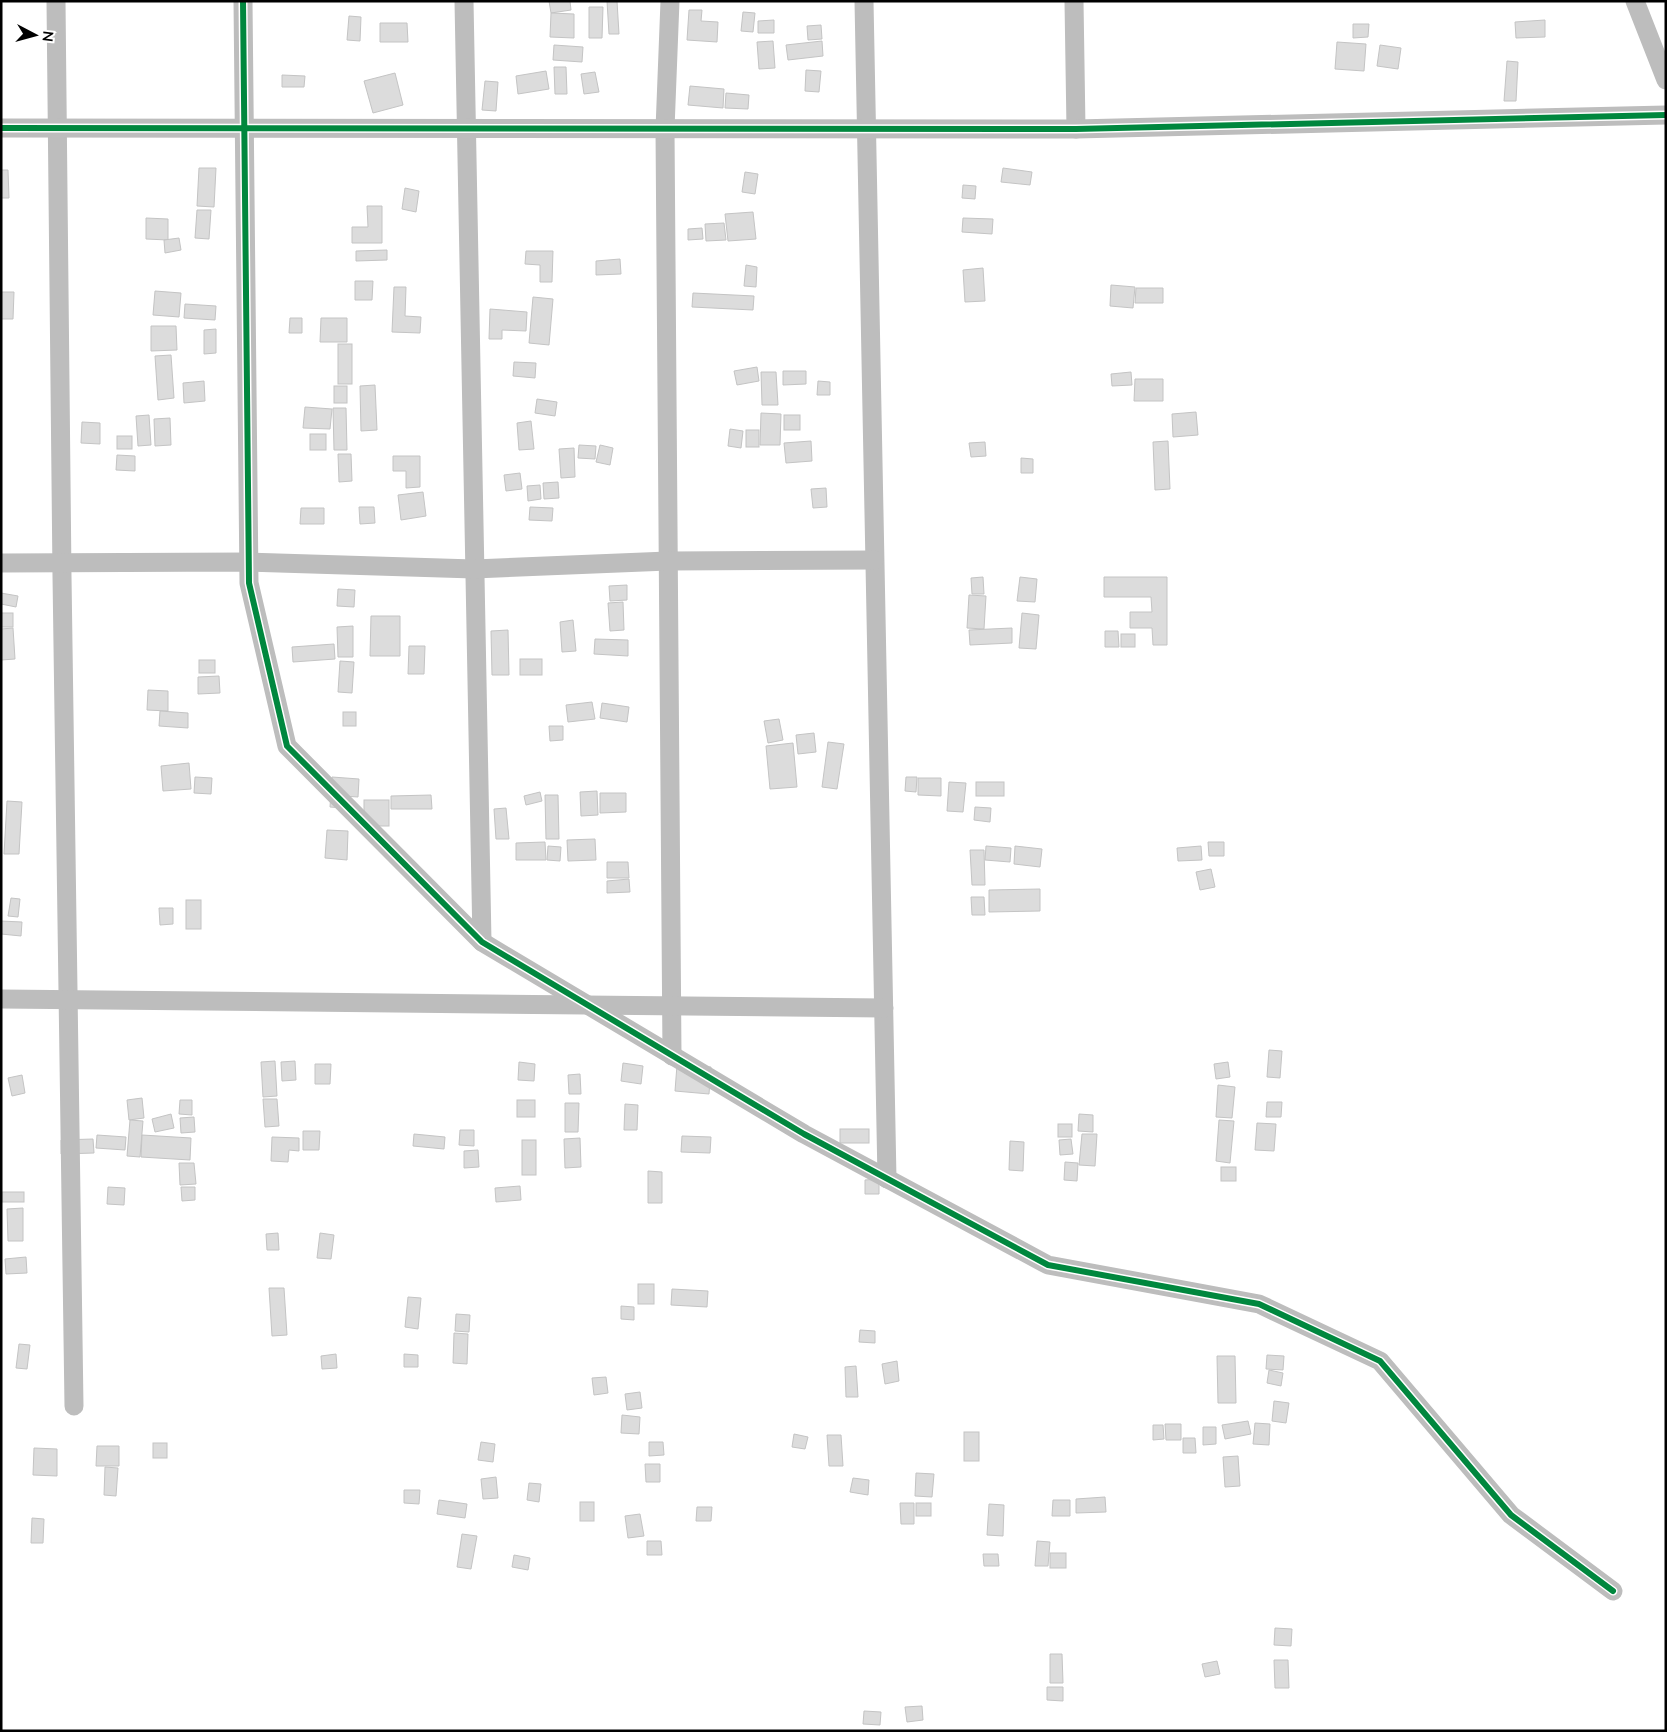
<svg xmlns="http://www.w3.org/2000/svg" width="1667" height="1732" viewBox="0 0 1667 1732" font-family="Lato,sans-serif">
<style>
.building{fill:#dcdcdc;stroke:#c4c4c4}
.lines{fill:none;stroke-linecap:round;stroke-linejoin:round}
.street{stroke:#bdbdbd;stroke-width:19}
.cycleway-casing{stroke:#fff;stroke-width:9}
.cycleway{stroke:#00873e;stroke-width:6}
</style>
<rect width="100%" height="100%" fill="#fff"/>
<g class="building">
<path d="M549,1H570L571,10L551,13Z"/>
<path d="M607,1H617L619,34H609Z"/>
<path d="M589,7H603L602,38H589Z"/>
<path d="M689,10H702L701,21L718,22L717,42L687,40Z"/>
<path d="M743,12L755,13L753,32L741,31Z"/>
<path d="M551,13L574,14V38L550,37Z"/>
<path d="M349,16L361,17L360,41L347,40Z"/>
<path d="M774,20V33H758V21Z"/>
<path d="M1545,20V37L1516,38L1515,22Z"/>
<path d="M380,23H407L408,42H380Z"/>
<path d="M1353,24H1369L1368,37L1353,38Z"/>
<path d="M821,25L822,39L808,40L807,26Z"/>
<path d="M773,41L775,68L759,69L757,42Z"/>
<path d="M822,41L823,56L788,60L786,45Z"/>
<path d="M1337,42L1366,44L1364,71L1335,69Z"/>
<path d="M554,45L583,47L582,62L553,60Z"/>
<path d="M1380,45L1401,48L1398,69L1377,66Z"/>
<path d="M1507,61L1518,62L1516,101H1504Z"/>
<path d="M554,67H566L567,94H555Z"/>
<path d="M806,70L821,71L819,92L805,91Z"/>
<path d="M546,71L549,89L518,94L516,76Z"/>
<path d="M595,72L599,92L584,94L581,74Z"/>
<path d="M395,73L403,105L373,113L364,81Z"/>
<path d="M282,75L305,76L304,87H282Z"/>
<path d="M485,81L498,82L496,111L482,110Z"/>
<path d="M690,86L724,89L723,108L688,105Z"/>
<path d="M726,93L749,95L748,109L725,108Z"/>
<path d="M199,168H216L214,207L197,206Z"/>
<path d="M1003,168L1032,172L1030,185L1001,182Z"/>
<path d="M1,170H8L9,198H1Z"/>
<path d="M745,172L758,174L755,194L742,192Z"/>
<path d="M963,185L976,186L975,199L962,198Z"/>
<path d="M405,188L419,191L416,212L402,209Z"/>
<path d="M367,206H382V243H352V227H368Z"/>
<path d="M197,210H211L209,239L195,238Z"/>
<path d="M753,212L756,239L728,241L725,214Z"/>
<path d="M146,218L168,219V240L146,239Z"/>
<path d="M963,218L993,219L992,234L962,232Z"/>
<path d="M724,223L726,240L706,241L705,224Z"/>
<path d="M702,228L703,239L688,240V229Z"/>
<path d="M179,238L181,250L165,253L164,240Z"/>
<path d="M387,250V260L356,261V251Z"/>
<path d="M526,251H553L552,282H540V265L525,264Z"/>
<path d="M620,259L621,274L596,275V261Z"/>
<path d="M746,265L757,267L756,287L744,286Z"/>
<path d="M983,268L985,301L965,302L963,270Z"/>
<path d="M355,281H373L372,300H355Z"/>
<path d="M1111,285L1135,287L1133,308L1110,306Z"/>
<path d="M394,287H406L405,316L421,317L420,333L392,332Z"/>
<path d="M1136,288H1163V303H1135Z"/>
<path d="M155,291L181,293L179,317L153,315Z"/>
<path d="M1,292H14L13,319H1Z"/>
<path d="M693,293L754,296L753,310L692,307Z"/>
<path d="M533,297L553,299L549,345L529,343Z"/>
<path d="M185,304L216,306L215,320L184,318Z"/>
<path d="M490,309L527,312L526,331L502,330V339H489Z"/>
<path d="M290,318H302V333H289Z"/>
<path d="M321,318H347V342H320Z"/>
<path d="M151,326H176L177,350L151,351Z"/>
<path d="M216,329V353L204,354V330Z"/>
<rect x="338" y="344" width="14" height="40"/>
<path d="M171,355L174,398L158,400L155,356Z"/>
<path d="M514,362L536,363L535,378L513,376Z"/>
<path d="M757,367L759,381L737,385L734,371Z"/>
<path d="M783,371H806V384L783,385Z"/>
<path d="M761,372H776L778,405H762Z"/>
<path d="M1131,372L1132,385L1112,386L1111,374Z"/>
<path d="M1135,379H1163V401H1134Z"/>
<path d="M204,381L205,401L184,403L183,383Z"/>
<path d="M818,381L830,382V395H817Z"/>
<path d="M375,385L377,430L361,431L360,386Z"/>
<rect x="334" y="386" width="13" height="17"/>
<path d="M537,399L557,402L555,416L535,413Z"/>
<path d="M305,407L332,409L330,429L303,428Z"/>
<path d="M333,408H346L347,450H334Z"/>
<path d="M1196,412L1198,435L1173,437L1172,414Z"/>
<path d="M761,413L781,414L780,445H760Z"/>
<path d="M149,415L151,445L138,446L136,416Z"/>
<rect x="784" y="415" width="16" height="15"/>
<path d="M170,418L171,445L155,446L154,419Z"/>
<path d="M531,421L534,449L519,450L517,423Z"/>
<path d="M82,422L100,423V444L81,443Z"/>
<path d="M730,429L743,431L741,448L728,446Z"/>
<rect x="746" y="430" width="13" height="17"/>
<rect x="310" y="434" width="16" height="16"/>
<rect x="117" y="436" width="15" height="13"/>
<path d="M811,441L812,461L786,463L784,443Z"/>
<path d="M1168,441L1170,489L1155,490L1153,442Z"/>
<path d="M985,442L986,456L971,457L969,443Z"/>
<path d="M579,445L596,446L595,459L578,458Z"/>
<path d="M600,445L613,448L610,465L596,462Z"/>
<path d="M574,448L575,477L561,478L559,449Z"/>
<path d="M338,454H351L352,481L339,482Z"/>
<path d="M117,455L135,456V471L116,470Z"/>
<path d="M393,456H420V487L406,488V471H393Z"/>
<path d="M1021,458L1033,459V473H1021Z"/>
<path d="M520,473L522,489L506,491L504,475Z"/>
<path d="M558,482L559,498L544,499L543,483Z"/>
<path d="M540,485L541,499L528,501L527,486Z"/>
<path d="M826,488L827,507L813,508L811,489Z"/>
<path d="M423,492L426,516L401,520L398,495Z"/>
<path d="M359,507H374L375,523L360,524Z"/>
<path d="M530,507L553,508L552,521L529,520Z"/>
<path d="M301,508H324V524H300Z"/>
<path d="M983,577L984,594H972L971,578Z"/>
<path d="M1020,577L1037,579L1035,602L1017,601Z"/>
<path d="M1104,577H1167V645H1153L1152,628H1130V612H1152L1151,597H1104Z"/>
<path d="M627,585V600L610,601L609,586Z"/>
<path d="M338,589L355,590L354,607L337,606Z"/>
<path d="M1,593L18,596L16,607L1,604Z"/>
<path d="M969,595L986,596L984,629L967,628Z"/>
<path d="M623,602L624,630L610,631L608,603Z"/>
<rect x="1" y="613" width="12" height="14"/>
<path d="M1022,613L1039,615L1036,649L1019,648Z"/>
<path d="M371,616H400V656H370Z"/>
<path d="M573,620L576,651L562,652L560,622Z"/>
<path d="M353,626V657H338L337,627Z"/>
<path d="M13,628L15,659L1,660V629Z"/>
<path d="M1012,628V643L970,645L969,630Z"/>
<path d="M508,630L509,675H492L491,631Z"/>
<path d="M1105,631H1118L1119,647H1105Z"/>
<rect x="1121" y="634" width="14" height="13"/>
<path d="M595,639L628,640V656L594,654Z"/>
<path d="M334,644L335,659L293,662L292,647Z"/>
<path d="M409,646H425L424,674H408Z"/>
<rect x="520" y="659" width="22" height="16"/>
<rect x="199" y="660" width="16" height="13"/>
<path d="M340,661L354,662L352,693L338,692Z"/>
<path d="M219,676L220,693L198,694V677Z"/>
<path d="M148,690L168,691V711L147,710Z"/>
<path d="M592,702L595,719L568,722L566,705Z"/>
<path d="M602,703L629,707L627,722L600,718Z"/>
<path d="M160,711L188,713V728L159,726Z"/>
<rect x="343" y="712" width="13" height="14"/>
<path d="M779,719L783,740L768,743L764,721Z"/>
<path d="M549,726H563V740L550,741Z"/>
<path d="M814,733L816,752L798,754L796,735Z"/>
<path d="M828,742L844,744L837,789L822,787Z"/>
<path d="M793,743L797,787L770,789L766,746Z"/>
<path d="M189,763L191,789L163,791L161,766Z"/>
<path d="M195,777L212,778L211,794L194,793Z"/>
<path d="M332,777L359,779L358,797L343,796L342,808L330,807Z"/>
<path d="M906,777H917L916,792L905,791Z"/>
<path d="M918,778H941V796L918,795Z"/>
<path d="M949,782L966,783L963,812L947,811Z"/>
<rect x="976" y="782" width="28" height="14"/>
<path d="M597,791L598,815L581,816L580,792Z"/>
<path d="M540,792L542,801L526,805L524,796Z"/>
<path d="M600,793H626V812L600,813Z"/>
<path d="M431,795L432,809H391V796Z"/>
<path d="M545,795H558L559,839H546Z"/>
<rect x="364" y="800" width="25" height="26"/>
<path d="M7,801L22,802L19,854H4Z"/>
<path d="M975,807L991,808L990,822L974,820Z"/>
<path d="M506,808L509,839H496L494,809Z"/>
<path d="M327,830L348,831L347,860L325,858Z"/>
<path d="M595,839L596,860L568,861L567,840Z"/>
<path d="M545,842L546,860H516V843Z"/>
<path d="M1208,842H1224V856H1209Z"/>
<path d="M548,846L561,847L560,861L547,860Z"/>
<path d="M986,846L1011,848L1010,862L985,860Z"/>
<path d="M1015,846L1042,849L1040,867L1014,864Z"/>
<path d="M1201,846L1202,860L1178,861L1177,848Z"/>
<path d="M970,850H984L985,885H972Z"/>
<path d="M607,862H628L629,878H607Z"/>
<path d="M1211,869L1215,887L1200,890L1196,872Z"/>
<path d="M629,879L630,892L607,893V881Z"/>
<path d="M1040,889V911L989,912V890Z"/>
<path d="M971,897H984L985,915H972Z"/>
<path d="M11,898L20,899L18,917L8,916Z"/>
<rect x="186" y="900" width="15" height="29"/>
<path d="M159,908H173V924L160,925Z"/>
<path d="M1,921L22,922L21,936L1,934Z"/>
<path d="M1269,1050L1282,1051L1280,1078L1267,1077Z"/>
<path d="M275,1061L277,1096L263,1097L261,1062Z"/>
<path d="M295,1061L296,1080L282,1081L281,1062Z"/>
<path d="M519,1062L535,1064L534,1081L518,1080Z"/>
<path d="M1228,1062L1230,1077L1216,1079L1214,1064Z"/>
<path d="M623,1063L643,1066L641,1084L621,1081Z"/>
<path d="M315,1064H331L330,1084H315Z"/>
<path d="M677,1065L711,1067L709,1094L675,1091Z"/>
<path d="M580,1074L581,1094H569L568,1075Z"/>
<path d="M22,1075L25,1093L12,1096L8,1078Z"/>
<path d="M1218,1085L1235,1087L1232,1118L1216,1117Z"/>
<path d="M142,1098L144,1118L129,1120L127,1100Z"/>
<path d="M263,1099H277L279,1126L265,1127Z"/>
<path d="M180,1100H192V1115L179,1114Z"/>
<rect x="517" y="1100" width="18" height="17"/>
<path d="M1267,1102H1282L1281,1117H1266Z"/>
<path d="M565,1103H579L578,1132H565Z"/>
<path d="M625,1104L638,1105L637,1130H624Z"/>
<path d="M171,1114L174,1128L155,1132L152,1119Z"/>
<path d="M1079,1114L1093,1115V1132L1078,1131Z"/>
<path d="M194,1117L195,1132L181,1133L180,1118Z"/>
<path d="M130,1120L143,1121L140,1157L127,1156Z"/>
<path d="M1219,1120L1234,1121L1230,1163L1216,1161Z"/>
<path d="M1257,1123L1276,1124L1274,1151L1255,1150Z"/>
<rect x="1058" y="1124" width="14" height="13"/>
<rect x="840" y="1129" width="29" height="14"/>
<path d="M460,1130H474V1146L459,1145Z"/>
<path d="M303,1131H320L319,1150H303Z"/>
<path d="M414,1134L445,1137L444,1149L413,1146Z"/>
<path d="M1082,1134H1097L1095,1166L1079,1165Z"/>
<path d="M97,1135L126,1137L125,1150L96,1148Z"/>
<path d="M142,1135L191,1138L190,1160L141,1157Z"/>
<path d="M682,1136L711,1137L710,1153L681,1152Z"/>
<path d="M272,1137L299,1138V1151L289,1150L288,1162L271,1161Z"/>
<path d="M580,1138L581,1167L565,1168L564,1139Z"/>
<path d="M93,1139L94,1153L61,1154V1140Z"/>
<path d="M1071,1139L1073,1154L1060,1155L1059,1140Z"/>
<rect x="522" y="1140" width="14" height="35"/>
<path d="M1010,1141L1024,1142L1023,1171L1009,1170Z"/>
<path d="M478,1150L479,1167L464,1168V1151Z"/>
<path d="M1065,1162L1078,1163L1077,1181L1064,1180Z"/>
<path d="M179,1163H194L196,1184L180,1185Z"/>
<rect x="1221" y="1167" width="15" height="14"/>
<path d="M648,1171L662,1172V1203H648Z"/>
<path d="M879,1179V1194H865V1180Z"/>
<path d="M520,1186L521,1200L496,1202L495,1188Z"/>
<path d="M108,1187L125,1188L124,1205L107,1204Z"/>
<path d="M181,1187H195V1200L182,1201Z"/>
<rect x="2" y="1192" width="22" height="10"/>
<path d="M23,1208V1241H8L7,1209Z"/>
<path d="M278,1233L279,1250H267L266,1234Z"/>
<path d="M320,1233L334,1235L331,1259L317,1258Z"/>
<path d="M26,1257L27,1273L6,1274L5,1259Z"/>
<rect x="638" y="1284" width="16" height="20"/>
<path d="M269,1288H284L287,1335L272,1336Z"/>
<path d="M672,1289L708,1291L707,1307L671,1305Z"/>
<path d="M408,1297L421,1298L418,1329L405,1327Z"/>
<path d="M621,1306L634,1307V1320L621,1319Z"/>
<path d="M456,1314L470,1315L469,1332L455,1331Z"/>
<path d="M860,1330L875,1331V1343L859,1342Z"/>
<path d="M454,1333L468,1334L467,1364L453,1363Z"/>
<path d="M19,1344L30,1345L27,1369L16,1368Z"/>
<path d="M336,1354L337,1368L322,1369L321,1356Z"/>
<path d="M404,1354L418,1355V1367H404Z"/>
<path d="M1267,1355L1284,1356L1283,1370L1266,1369Z"/>
<path d="M1217,1356H1235L1236,1403H1218Z"/>
<path d="M897,1361L899,1381L885,1384L882,1364Z"/>
<path d="M856,1366L858,1397H846L845,1367Z"/>
<path d="M1269,1370L1283,1373L1281,1386L1267,1383Z"/>
<path d="M606,1377L608,1393L594,1395L592,1378Z"/>
<path d="M640,1392L642,1408L627,1410L625,1394Z"/>
<path d="M1274,1401L1289,1403L1286,1423L1272,1421Z"/>
<path d="M622,1415L640,1417L639,1434L621,1433Z"/>
<path d="M1248,1421L1251,1434L1225,1439L1222,1425Z"/>
<path d="M1255,1423L1270,1424L1269,1445L1253,1444Z"/>
<path d="M1165,1424H1181V1440H1166Z"/>
<path d="M1153,1425H1163L1164,1439L1153,1440Z"/>
<path d="M1203,1427H1216V1444L1203,1445Z"/>
<rect x="964" y="1432" width="15" height="29"/>
<path d="M794,1434L808,1437L805,1449L792,1447Z"/>
<path d="M827,1435H841L843,1466H829Z"/>
<path d="M1183,1438H1195L1196,1453H1183Z"/>
<path d="M481,1442L495,1444L493,1462L478,1460Z"/>
<path d="M649,1442H663L664,1455L649,1456Z"/>
<rect x="153" y="1443" width="14" height="15"/>
<path d="M97,1446H119V1466H96Z"/>
<path d="M34,1448L57,1449V1476L33,1475Z"/>
<path d="M1238,1456L1240,1486L1225,1487L1223,1457Z"/>
<path d="M645,1464H660V1482H646Z"/>
<path d="M105,1467L118,1468L116,1496L104,1495Z"/>
<path d="M916,1473L934,1474L932,1497L915,1496Z"/>
<path d="M496,1477L498,1498L483,1499L481,1479Z"/>
<path d="M853,1478L869,1480L868,1495L850,1492Z"/>
<path d="M529,1483L541,1484L539,1502L527,1500Z"/>
<path d="M404,1490H420L419,1504L404,1503Z"/>
<path d="M1105,1497L1106,1512L1076,1513V1499Z"/>
<path d="M439,1500L467,1504L465,1518L437,1514Z"/>
<path d="M1053,1500H1070V1516H1052Z"/>
<rect x="580" y="1502" width="14" height="19"/>
<path d="M900,1503H914V1524H901Z"/>
<rect x="916" y="1503" width="15" height="13"/>
<path d="M989,1504L1004,1505L1003,1536L987,1535Z"/>
<path d="M697,1507H712L711,1521H696Z"/>
<path d="M640,1514L644,1536L628,1538L625,1516Z"/>
<path d="M32,1518L44,1519L43,1543H31Z"/>
<path d="M462,1534L477,1536L471,1569L457,1567Z"/>
<path d="M647,1541H661L662,1555H647Z"/>
<path d="M1037,1541L1050,1542L1048,1566H1035Z"/>
<rect x="1050" y="1553" width="16" height="15"/>
<path d="M983,1554H998L999,1566H984Z"/>
<path d="M514,1555L530,1558L528,1570L512,1567Z"/>
<path d="M1275,1628L1292,1629L1291,1646L1274,1645Z"/>
<path d="M1050,1654H1062L1063,1683H1050Z"/>
<path d="M1274,1660H1288L1289,1688H1275Z"/>
<path d="M1217,1661L1220,1674L1205,1677L1202,1664Z"/>
<path d="M1047,1687H1063V1701L1047,1700Z"/>
<path d="M922,1706L923,1720L907,1722L905,1707Z"/>
<path d="M864,1711L881,1712L880,1725L863,1724Z"/>
</g>
<g class="lines">
<g class="street">
<path d="M56,1L62,576L74,1406"/>
<path d="M243,1L249,583L287,746L482,942L804,1134L1048,1265L1259,1304L1380,1361L1511,1515L1613,1591"/>
<path d="M464,1L482,942"/>
<path d="M670,1L665,129L672,1056"/>
<path d="M864,1L887,1179"/>
<path d="M1074,1L1076,129"/>
<path d="M1635,1L1666,80"/>
<path d="M1,128L1076,129L1666,115"/>
<path d="M1,563L249,562L474,569L668,561L874,560"/>
<path d="M1,999L884,1008"/>
</g>
<g class="cycleway-casing">
<g id="cycleway">
<path d="M243,1L249,583L287,746L482,942L804,1134L1048,1265L1259,1304L1380,1361L1511,1515L1613,1591"/>
<path d="M1,128L1076,129L1666,115"/>
</g>
</g>
<use href="#cycleway" class="cycleway"/>
</g>
<rect width="1667" height="1732" fill="none" stroke="#000000" stroke-width="5"/>
<g transform="translate(35 35) rotate(96)" stroke="#ffffff" stroke-width="4" paint-order="stroke">
<path d="M0-4L9 19L0 12L-9 19Z" fill="#000000"/>
<text y="-8" font-size="14" font-weight="bold" text-anchor="middle" fill="#000000">N</text>
</g>
</svg>
